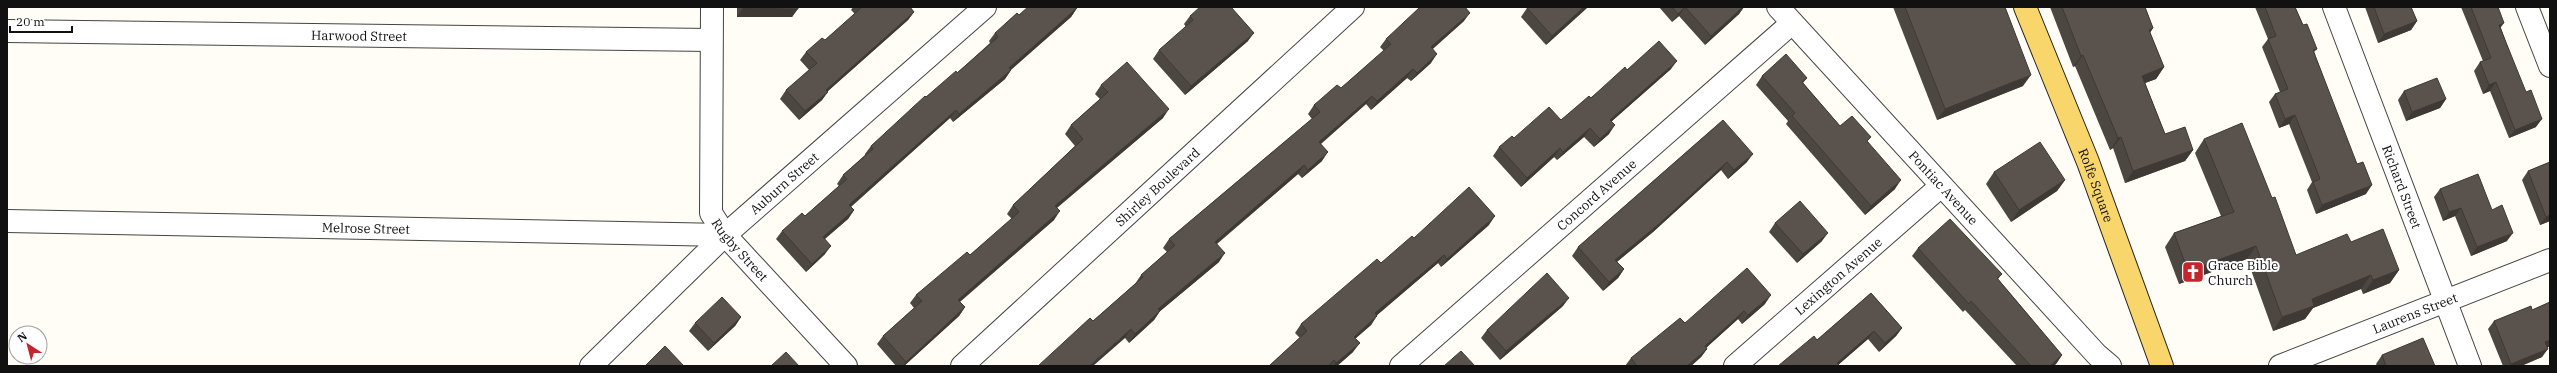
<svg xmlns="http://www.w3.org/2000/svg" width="2557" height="373" viewBox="0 0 2557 373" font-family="'IBM Plex Serif',serif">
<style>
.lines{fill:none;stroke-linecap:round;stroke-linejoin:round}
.minor-casing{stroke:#444;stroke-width:24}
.major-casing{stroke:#222;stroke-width:24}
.minor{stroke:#fff;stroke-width:22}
.major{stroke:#f9d66b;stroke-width:22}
.wall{fill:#4d4742}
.shaded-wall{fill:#3f3936}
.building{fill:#5a524d;stroke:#3f3936}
.labels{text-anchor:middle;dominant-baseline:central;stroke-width:4;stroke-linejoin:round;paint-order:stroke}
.street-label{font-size:13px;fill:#111;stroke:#fff}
.poi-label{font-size:13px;fill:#111;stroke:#fff;text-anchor:start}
</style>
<rect width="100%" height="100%" fill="#fffdf5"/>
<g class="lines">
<g class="minor-casing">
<g id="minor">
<path id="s1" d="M712,7L711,213L725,235L846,366"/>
<path id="s2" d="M1778,7L2097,355L2110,366"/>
<path id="s3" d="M2334,7L2470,366"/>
<path d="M2527,7L2550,66"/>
<path id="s4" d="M7,31L711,40"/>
<path id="s5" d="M7,221L725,235"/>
<path id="s6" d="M591,366L725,235L985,7"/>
<path id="s7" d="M962,366L1353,7"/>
<path id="s8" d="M1401,366L1792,23"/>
<path id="s9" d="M1735,366L1941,186"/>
<path id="s10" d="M2280,366L2550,260"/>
</g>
</g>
<g class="major-casing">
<g id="major">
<path id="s11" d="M2025,7L2088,162L2162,366"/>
</g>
</g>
<use href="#minor" class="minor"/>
<use href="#major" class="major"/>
</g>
<g class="wall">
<path d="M737,7H798L792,17H737Z"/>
<path d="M853,7H910L914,12L908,20L828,91L822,100L799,120L780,99L786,90L809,70L800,60L806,52L825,40L855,14L851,10Z"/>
<path d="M1588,7L1546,45L1521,17L1527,8Z"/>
<path d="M1659,7H1744L1739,14L1705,45L1679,16L1672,22Z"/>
<path d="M1893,7H2005L2023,86L1937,120Z"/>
<path d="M2050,7H2145L2153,28L2150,33L2164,67L2156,79L2145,83L2165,134L2193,150L2185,161L2125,183L2113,148L2110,150L2075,66L2073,67Z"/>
<path d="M2255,7H2295L2303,25L2317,49L2314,52L2366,194L2316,214L2307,190L2312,182L2289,124L2279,128L2269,102L2275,94L2280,92L2262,47L2268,39Z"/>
<path d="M2365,7H2411L2417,21L2411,30L2378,43Z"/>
<path d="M2461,7H2498L2501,28L2536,127L2509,138L2490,91L2483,94L2474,71L2480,62L2483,61Z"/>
<path d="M1077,8L1071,17L1010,70H1011L1005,79L953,122L950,118L851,207L854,210L848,219L825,239V254L806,272L776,239L782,231L805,216L839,186L837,184L843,175L865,155V154L871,146L926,97L957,73L990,43L989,41L995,33L1019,15Z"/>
<path d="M1190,16L1248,41L1185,95L1153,59L1159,50L1186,27L1184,24Z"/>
<path d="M1464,21L1432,49L1431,63L1411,81L1407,78L1371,110L1366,104L1321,144L1322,161L1302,178L1298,174L1217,244L1219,262L1160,311L1154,320L1129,343L1125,338L1093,321L1135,284L1141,275L1167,252L1163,248L1169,239L1312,119L1308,114L1314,105L1341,88L1384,51L1380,47L1386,39Z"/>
<path d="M1671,69L1612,121L1609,134L1594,147L1584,137L1557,160L1554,157L1521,187L1493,156L1499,147L1514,138L1561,120L1627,70Z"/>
<path d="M1762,76L1807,78L1803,83L1840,126L1868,142L1895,189L1865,215L1786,124L1788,121L1756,85Z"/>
<path d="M1101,85L1163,118L1057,208L1054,220L960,302L965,307L959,316L904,366H896L877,344L883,336L914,308L910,303L916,295L970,255L1012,219L1007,214L1013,205L1075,146L1065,134L1071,125L1100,99L1095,94Z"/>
<path d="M2404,91L2446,99L2440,108L2406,121L2398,100Z"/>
<path d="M1723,120L1747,162L1728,179L1721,170L1653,232L1617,262L1624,269L1618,278L1603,291L1572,256L1578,247Z"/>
<path d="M2204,139L2296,255L2351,242L2399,270L2390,283L2363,294L2361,289L2313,308L2305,319L2273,331L2247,259L2179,284L2165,247L2174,233L2221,216L2195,153Z"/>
<path d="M2550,162V221L2540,225L2522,180L2528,171Z"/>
<path d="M1994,172L2065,180L2057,191L2011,222L1986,184Z"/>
<path d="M2440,189L2492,210L2507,241L2471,256L2455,216L2443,221L2434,197Z"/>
<path d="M1775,223L1822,241L1797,263L1769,232Z"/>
<path d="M1489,225L1441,267L1438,263L1377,315L1371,325L1356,338L1353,352L1337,366H1269L1300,338L1295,333L1301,324L1414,238Z"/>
<path d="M1918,248L2002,274L1998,279L2062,355L2056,364L2053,366H2017L1965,310L1963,312L1912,256Z"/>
<path d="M1871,293L1902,328L1896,336L1879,352L1868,339L1839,364L1817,340Z"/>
<path d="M2550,302V346L2547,348L2542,357L2521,366H2503L2488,329L2494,321L2532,310Z"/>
<path d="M1765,304L1742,324L1738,319L1706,348L1707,349L1701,357L1691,366H1625L1631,358L1685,323Z"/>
<path d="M1563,306L1500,360L1481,338L1487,330Z"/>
<path d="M741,317L735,326L708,351L689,331L695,323Z"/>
<path d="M2382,355L2435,366H2377L2376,364Z"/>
</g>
<g class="shaded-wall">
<path d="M1584,7H1588L1546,45L1552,36Z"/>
<path d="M1685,7L1679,16L1672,22L1678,14Z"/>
<path d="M1743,7H1744L1739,14L1705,45L1711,36Z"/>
<path d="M743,8L798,9L792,17H737Z"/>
<path d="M1077,8L1071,17L1003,77L1009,68Z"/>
<path d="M914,12L908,20L820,98L826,90Z"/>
<path d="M1470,13L1464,21L1425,56L1431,47Z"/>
<path d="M2417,21L2411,30L2378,43L2384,34Z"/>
<path d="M2504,23L2498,31L2499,25Z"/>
<path d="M2153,28L2145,39L2149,30Z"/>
<path d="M1254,33L1248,41L1185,95L1191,86Z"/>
<path d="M1437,54L1431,63L1411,81L1417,73Z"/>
<path d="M2083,55L2075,66L2073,67L2081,56Z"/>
<path d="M1677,61L1671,69L1604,128L1610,120Z"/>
<path d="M2164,67L2156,79L2134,87L2142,76Z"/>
<path d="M1413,69L1407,78L1371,110L1377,101Z"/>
<path d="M1011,70L1005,79L953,122L959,114Z"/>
<path d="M2031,75L2023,86L1937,120L1945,109Z"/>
<path d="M2496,82L2490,91L2483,94L2489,85Z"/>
<path d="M828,92L822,100L799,120L805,111Z"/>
<path d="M1372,96L1366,104L1313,150L1319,142Z"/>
<path d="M2446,99L2440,108L2406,121L2412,112Z"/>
<path d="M1169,109L1163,118L1049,214L1055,206Z"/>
<path d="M956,110L950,118L843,213L849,205Z"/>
<path d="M2295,115L2289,124L2279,128L2285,119Z"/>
<path d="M2542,119L2536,127L2509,138L2515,130Z"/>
<path d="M1615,125L1609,134L1594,147L1600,139Z"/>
<path d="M1590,128L1584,137L1557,160L1563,152Z"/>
<path d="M2121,137L2113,148L2110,150L2118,138Z"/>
<path d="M1560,148L1554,157L1521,187L1527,178Z"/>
<path d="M2193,150L2185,161L2125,183L2133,171Z"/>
<path d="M1328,152L1322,161L1302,178L1308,170Z"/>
<path d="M1753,154L1747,162L1728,179L1734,170Z"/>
<path d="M1727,162L1721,170L1653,232L1609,268L1615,260Z"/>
<path d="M1304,165L1298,174L1209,250L1215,242Z"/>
<path d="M1901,180L1895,189L1865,215L1871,206Z"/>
<path d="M2065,180L2057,191L2011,222L2019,210Z"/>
<path d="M2372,185L2366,194L2316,214L2322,205Z"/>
<path d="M2461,208L2455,216L2443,221L2449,212Z"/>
<path d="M854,210L848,219L817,245L823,237Z"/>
<path d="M1060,211L1054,220L952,308L958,300Z"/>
<path d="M2550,215V221L2540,225L2546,217Z"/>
<path d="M1495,216L1489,225L1441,267L1447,259Z"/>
<path d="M1828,233L1822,241L1797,263L1803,254Z"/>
<path d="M2513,233L2507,241L2471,256L2477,247Z"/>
<path d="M831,246L825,254L806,272L812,264Z"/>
<path d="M2256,246L2247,259L2179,284L2188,271Z"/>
<path d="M1225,253L1219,262L1152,318L1158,309Z"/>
<path d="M1444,255L1438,263L1369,322L1375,313Z"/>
<path d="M1624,269L1618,278L1603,291L1609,282Z"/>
<path d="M2399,270L2390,283L2363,294L2373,280Z"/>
<path d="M2371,275L2361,289L2313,308L2305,319L2273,331L2282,317L2312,299Z"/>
<path d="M1771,295L1765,304L1742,324L1748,315Z"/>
<path d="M1569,298L1563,306L1500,360L1506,351Z"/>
<path d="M965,307L959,316L904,366H903L906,362Z"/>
<path d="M1160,311L1154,320L1129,343L1135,334Z"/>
<path d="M1744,311L1738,319L1699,354L1705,346Z"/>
<path d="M1377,316L1371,325L1348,345L1354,337Z"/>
<path d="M741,317L735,326L708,351L714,343Z"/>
<path d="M1902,328L1896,336L1879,352L1885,343Z"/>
<path d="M1131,329L1125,338L1093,366H1089Z"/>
<path d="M1874,331L1868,339L1837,366V363Z"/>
<path d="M2550,340V346L2539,351L2545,342Z"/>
<path d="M1360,343L1353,352L1337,366H1334L1336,363Z"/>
<path d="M1707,349L1701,357L1691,366H1687Z"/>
<path d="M2548,349L2542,357L2521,366H2510L2511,364Z"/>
<path d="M2062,355L2056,364L2053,366H2050Z"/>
</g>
<g class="building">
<path d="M743,7H798V9L743,8Z"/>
<path d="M862,7H910L914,12L826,90L828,92L805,111L786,90L817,63L806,52L822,38L825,40Z"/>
<path d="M1028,7H1076L1077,8L1009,68L1011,70L959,114L956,110L849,205L854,210L823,237L831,246L812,264L782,231L802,213L805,216L847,179L843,175L873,149L871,146L925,96L926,97L956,71L957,73L998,37L995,33L1017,13L1019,15Z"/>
<path d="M1200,7H1231L1254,33L1191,86L1159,50L1193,20L1190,16Z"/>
<path d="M1420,7H1465L1470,13L1431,47L1437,54L1417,73L1413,69L1377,101L1372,96L1319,142L1328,152L1308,170L1304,165L1215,242L1225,253L1158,309L1160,311L1135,334L1131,329L1089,366H1038L1090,318L1093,321L1143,277L1141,275L1175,245L1169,239L1320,112L1314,105L1337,85L1341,88L1391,44L1386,39Z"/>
<path d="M1528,7H1584L1552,36L1527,8Z"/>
<path d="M1672,7H1743L1711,36L1685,7L1678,14Z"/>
<path d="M1905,7H2005L2031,75L1945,109Z"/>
<path d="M2062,7H2145L2153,28L2149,30L2164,67L2142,76L2165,134L2185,127L2193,150L2133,171L2121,137L2118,138L2083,55L2081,56Z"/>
<path d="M2265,7H2295L2303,25L2307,24L2317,49L2313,50L2357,164L2363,162L2372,185L2322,205L2313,182L2320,179L2295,115L2285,119L2275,94L2288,89L2268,39L2276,36Z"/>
<path d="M2374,7H2411L2417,21L2384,34Z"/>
<path d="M2471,7H2498L2504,23L2499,25L2526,92L2531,90L2542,119L2515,130L2496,82L2489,85L2480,62L2491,58Z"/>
<path d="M1659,41L1677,61L1610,120L1615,125L1600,139L1590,128L1563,152L1560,148L1527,178L1499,147L1512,136L1514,138L1549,107L1561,120L1589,96L1591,98L1625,67L1627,70Z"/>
<path d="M1786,54L1807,78L1802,82L1840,126L1852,116L1871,137L1867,141L1901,180L1871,206L1792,116L1795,113L1762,76Z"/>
<path d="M1127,62L1169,109L1055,206L1060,211L958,300L965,307L906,362L883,336L922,301L916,295L967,252L970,255L1019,212L1013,205L1083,139L1071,125L1108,92L1101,85Z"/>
<path d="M2437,78L2446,99L2412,112L2404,91Z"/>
<path d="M1723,120L1753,154L1734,170L1727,162L1659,224L1615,260L1624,269L1609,282L1578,247Z"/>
<path d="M2242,123L2272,198L2275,197L2296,255L2347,234L2351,242L2383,229L2399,270L2373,280L2371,275L2312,299L2314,306L2282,317L2256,246L2188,271L2174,233L2234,212L2204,139Z"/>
<path d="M2040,142L2065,180L2019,210L1994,172Z"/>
<path d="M2550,162V215L2546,217L2528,171Z"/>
<path d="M2478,174L2492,210L2502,205L2513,233L2477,247L2461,208L2449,212L2440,189Z"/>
<path d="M1469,187L1495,216L1447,259L1444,255L1375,313L1377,316L1354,337L1360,343L1336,363L1334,360L1328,366H1269L1307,331L1301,324L1377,259L1381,263L1412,236L1414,238Z"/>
<path d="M1800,201L1828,233L1803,254L1775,223Z"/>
<path d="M1950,219L2002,274L1997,278L2062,355L2050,366H2031L1971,301L1969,304L1918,248Z"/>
<path d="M1747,268L1771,295L1748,315L1744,311L1705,346L1707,349L1687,366H1637L1631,358L1680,318L1685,323Z"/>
<path d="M1547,273L1569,298L1506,351L1487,330Z"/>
<path d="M1871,293L1902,328L1885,343L1874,331L1837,363L1840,366H1778L1814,336L1817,340Z"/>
<path d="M722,297L741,317L714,343L695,323Z"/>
<path d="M2550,302V340L2545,342L2548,349L2511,364L2494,321L2531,306L2532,310Z"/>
<path d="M2423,338L2435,366H2386L2382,355Z"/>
<path d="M665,346L683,365L682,366H645Z"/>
<path d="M1461,351L1475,366H1444Z"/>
<path d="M786,352L799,366H771Z"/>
</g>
<defs>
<g id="church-square" transform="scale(1.15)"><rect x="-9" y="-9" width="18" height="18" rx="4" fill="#c4262e" stroke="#fff"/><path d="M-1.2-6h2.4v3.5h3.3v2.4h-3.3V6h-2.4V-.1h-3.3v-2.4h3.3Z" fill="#fff"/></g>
</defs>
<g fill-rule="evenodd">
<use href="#church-square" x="2193" y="272"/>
</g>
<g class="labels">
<g class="street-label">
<text stroke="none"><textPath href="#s4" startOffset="352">Harwood Street</textPath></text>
<text stroke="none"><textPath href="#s6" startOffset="266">Auburn Street</textPath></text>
<text stroke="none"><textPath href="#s7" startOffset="265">Shirley Boulevard</textPath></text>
<text stroke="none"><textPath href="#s11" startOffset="192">Rolfe Square</textPath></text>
<text stroke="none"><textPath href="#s3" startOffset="192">Richard Street</textPath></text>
<text stroke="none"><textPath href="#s2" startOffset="245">Pontiac Avenue</textPath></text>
<text stroke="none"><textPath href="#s8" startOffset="260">Concord Avenue</textPath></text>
<text stroke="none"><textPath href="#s5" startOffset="359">Melrose Street</textPath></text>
<text stroke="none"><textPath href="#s1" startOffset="253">Rugby Street</textPath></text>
<text stroke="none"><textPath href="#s9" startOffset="137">Lexington Avenue</textPath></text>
<text stroke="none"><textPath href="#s10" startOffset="145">Laurens Street</textPath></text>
</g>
<g class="poi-label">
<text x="2208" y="265">Grace Bible<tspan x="2208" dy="15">Church</tspan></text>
</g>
</g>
<rect width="2557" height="373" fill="none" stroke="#111111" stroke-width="16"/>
<g transform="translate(28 345) rotate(324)"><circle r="19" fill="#ffffff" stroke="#a0a0a0"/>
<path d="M0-3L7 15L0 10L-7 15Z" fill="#c4262e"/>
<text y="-6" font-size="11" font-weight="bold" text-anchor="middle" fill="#111111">N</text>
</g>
<path d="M10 26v6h62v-6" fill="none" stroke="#111111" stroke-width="2"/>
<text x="16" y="26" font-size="12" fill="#111111" stroke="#ffffff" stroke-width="3" paint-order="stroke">20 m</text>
</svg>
